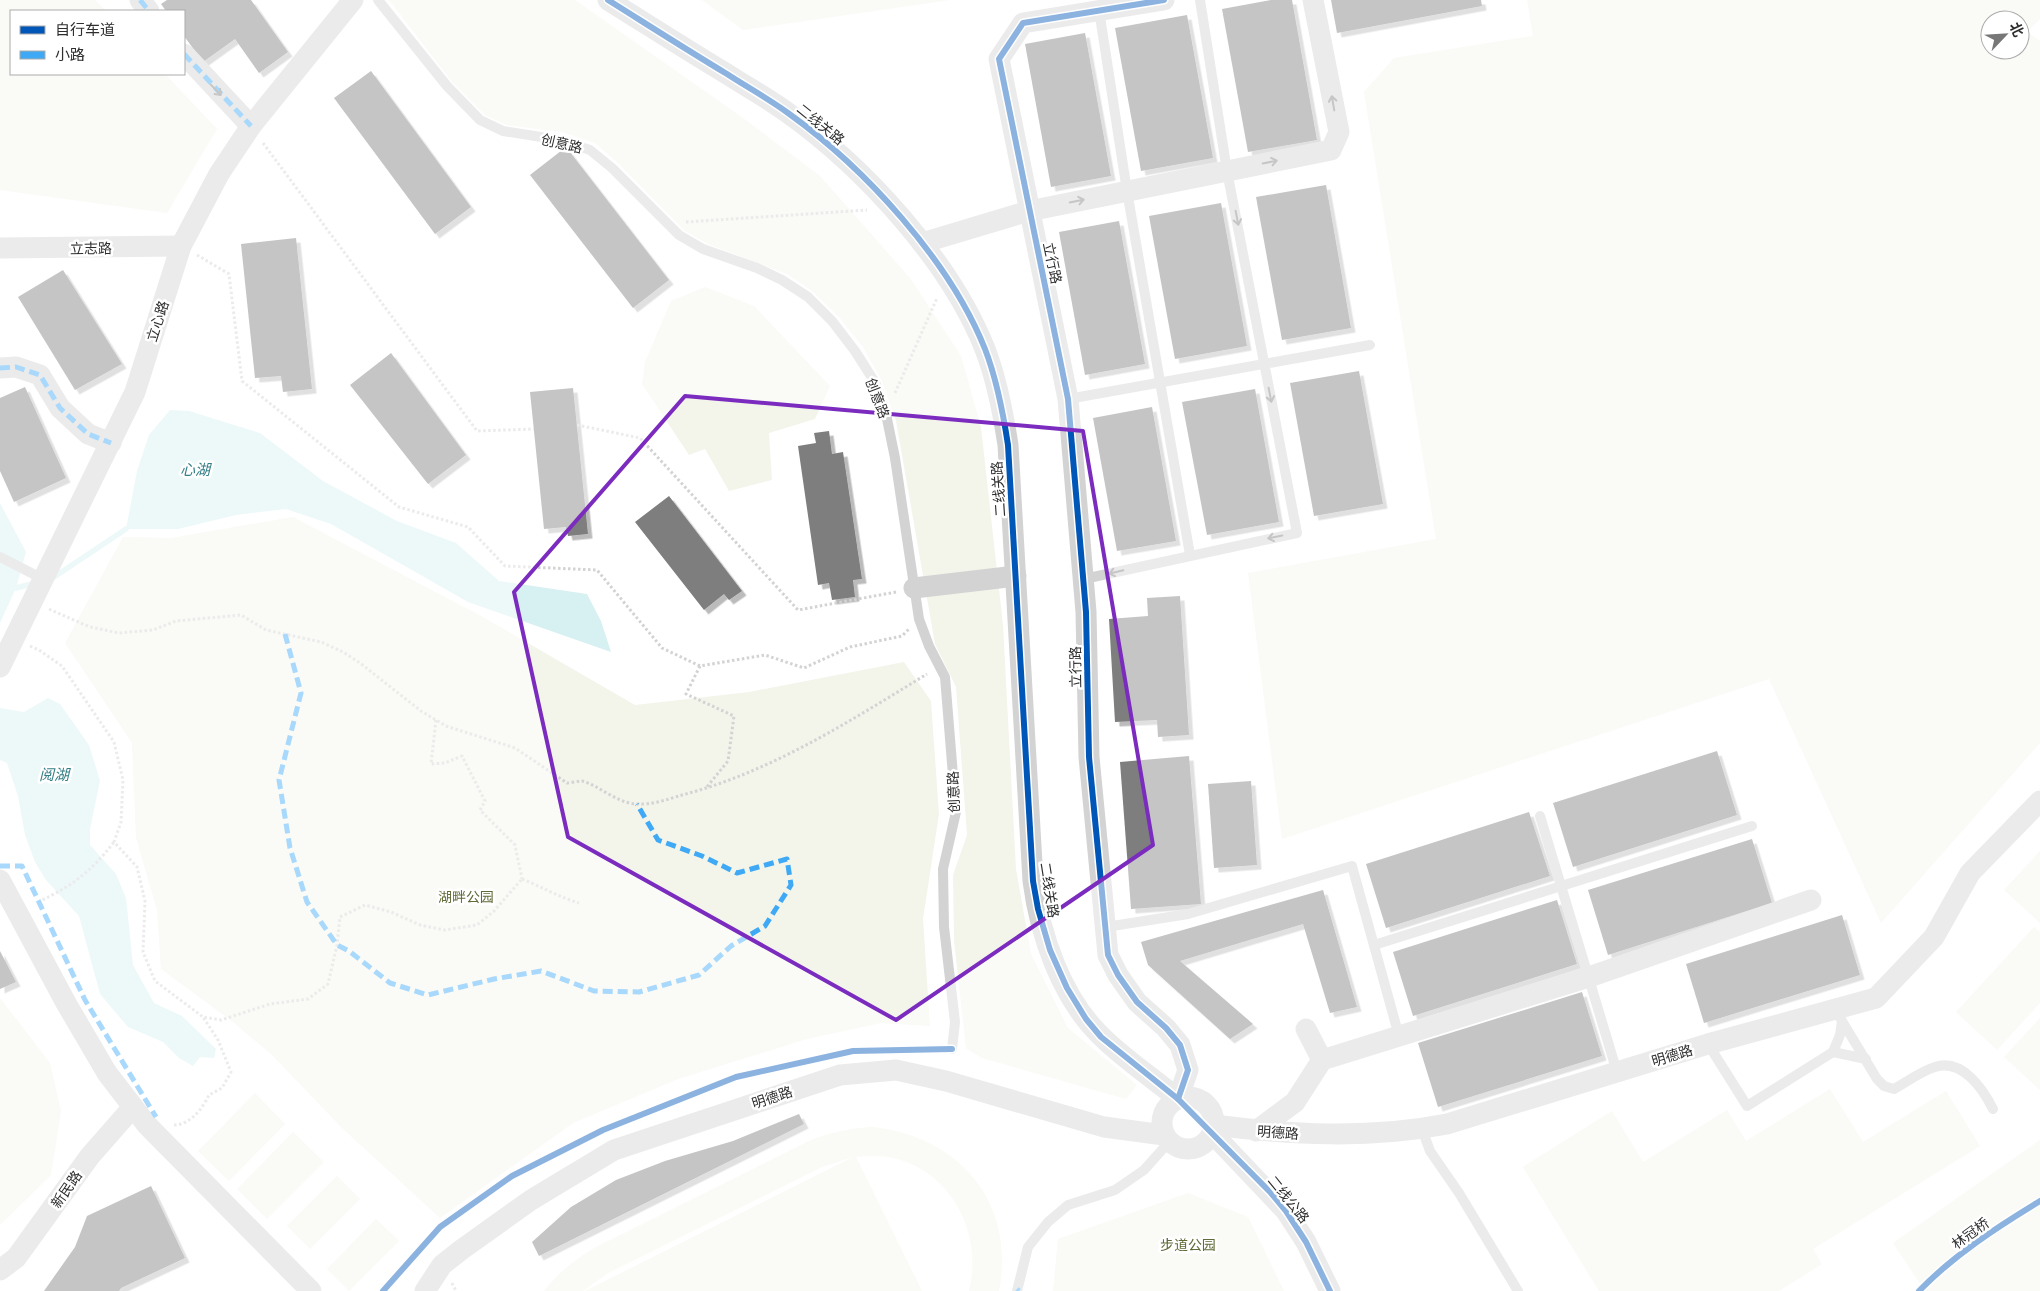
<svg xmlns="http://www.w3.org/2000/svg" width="2040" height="1291" viewBox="0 0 2040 1291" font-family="'Titillium Web','Noto Sans SC',sans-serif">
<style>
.green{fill:#f3f5eb;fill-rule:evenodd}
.water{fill:#d7f0f2}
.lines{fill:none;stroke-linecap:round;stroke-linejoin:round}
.stream{stroke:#d7f0f2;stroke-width:5.5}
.building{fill:#7e7e7e;filter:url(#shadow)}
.path{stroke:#d3d3d3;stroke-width:3;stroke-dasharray:2.5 2.5;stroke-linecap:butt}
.service{stroke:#d3d3d3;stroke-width:10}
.minor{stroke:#d3d3d3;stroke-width:21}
.quiet{stroke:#3fa9f5;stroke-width:5;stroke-dasharray:10 5;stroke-linecap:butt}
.cycleway-casing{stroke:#fff;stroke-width:9}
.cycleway{stroke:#0057b8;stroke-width:6}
.oneway{stroke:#808080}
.marked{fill:none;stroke:#7b2cbf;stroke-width:4;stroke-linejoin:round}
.labels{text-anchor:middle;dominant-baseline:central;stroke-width:5;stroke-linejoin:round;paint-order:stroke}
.street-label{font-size:14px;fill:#2e2e2e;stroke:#fff}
.park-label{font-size:14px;fill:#5f6b39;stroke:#fff}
.water-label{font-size:15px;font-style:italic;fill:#347f86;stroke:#fff}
</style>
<defs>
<filter id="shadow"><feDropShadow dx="4.5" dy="4.5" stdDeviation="0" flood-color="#0004"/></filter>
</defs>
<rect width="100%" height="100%" fill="#fff"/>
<g class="green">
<path d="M0,0H95L106,11H11V74H165L217,129L167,213L0,190Z"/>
<path d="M389,0H575L743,118L820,176L910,278L961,356L981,427L1003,625L1016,869L1031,954L1068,1028L1137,1085L1126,1099L982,1058L966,1048L954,941L953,875L967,835L956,687L935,644L896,421L882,381L863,347L839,317L811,290L787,274L708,244L685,231L617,162L595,143L562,132L507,125L485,115L452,82Z"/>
<path d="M702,0H950L743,30Z"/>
<path d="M1527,0H2040V19L2027,32L2040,41V743L1881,923L1769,679L1282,839L1248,573L1436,539L1364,92L1394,58L1533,36ZM1990,20H2020V50H1990Z"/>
<path d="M705,287L754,306L830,386L815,419L769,433L772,480L729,491L705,449L689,455L642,384L645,362L671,301Z"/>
<path d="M293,517L481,616L635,705L749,692L904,662L931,701L939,814L923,919L930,1026L881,1023L807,1039L678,1079L573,1123L440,1218L342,1128L272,1055L233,1022L161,969L157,910L136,838L132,743L65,643L123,537L171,538Z"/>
<path d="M2040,851V923L2004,890Z"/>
<path d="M2034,927L2040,932V1003L1997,1050L1956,1012Z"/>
<path d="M0,998L50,1063L61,1111L51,1175L0,1225Z"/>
<path d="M2040,1018V1090L2004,1057Z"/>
<path d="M1830,1089L1863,1142L1946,1091L1980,1146L1813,1249L1822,1264L1779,1291H1599L1523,1167L1612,1111L1643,1162L1727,1110L1746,1141Z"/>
<path d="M255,1093L285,1124L229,1181L198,1151Z"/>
<path d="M873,1127C960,1137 1016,1203 999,1291H969C987,1219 933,1145 856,1157L922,1291H585L853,1157L822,1167L608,1273L583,1291H544C558,1273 574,1260 594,1248L811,1140C832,1132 851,1128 873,1127Z"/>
<path d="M293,1132L324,1162L267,1219L237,1189Z"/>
<path d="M2040,1140V1291H1925L1893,1243Z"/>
<path d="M337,1176L360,1199L310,1249L287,1226Z"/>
<path d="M1188,1193L1248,1217L1284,1291H1053L1058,1239Z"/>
<path d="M376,1219L399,1241L349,1291L327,1269Z"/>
</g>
<g class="water">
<path d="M170,410L189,411L260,433L323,481L397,521L456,543L499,581L587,594L601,621L611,652L468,602L331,524L286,509L236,515L178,529H126L137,471L149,435Z"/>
<path d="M0,503L26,552L16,588L0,623Z"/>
<path d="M48,698L60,704L89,745L100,781L90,829V845L116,874L126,898L133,965L154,1003L182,1016L216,1049L214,1058L200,1057L193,1066L179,1058L163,1042L128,1027L100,994L79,916L46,880L35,862L25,835L18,796L7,763L0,760V708L24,712Z"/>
</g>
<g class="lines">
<g class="stream">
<path d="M51,579L126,529"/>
<path d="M16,588L35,583"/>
</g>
</g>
<g class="building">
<path d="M167,0H251L288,52L259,73L235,39L203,62L184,36V11H166L161,4Z"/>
<path d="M1271,0H1292L1317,140L1248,152L1222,9Z"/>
<path d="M1331,0H1481L1482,6L1337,33Z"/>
<path d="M1187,15L1213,158L1141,171L1115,28Z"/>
<path d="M1085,33L1111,176L1051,187L1025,44Z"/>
<path d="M371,71L471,207L435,234L334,98Z"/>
<path d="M566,147L669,280L633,308L530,175Z"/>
<path d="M1326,185L1351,328L1282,340L1256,197Z"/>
<path d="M1221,203L1247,346L1175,359L1149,216Z"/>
<path d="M1119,221L1145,364L1085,375L1059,232Z"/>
<path d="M296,238L312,389L283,392L281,376L255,378L241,244Z"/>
<path d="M63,270L122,364L75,390L18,297Z"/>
<path d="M391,353L466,455L428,484L350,385Z"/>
<path d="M1359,371L1383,504L1314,516L1290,383Z"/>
<path d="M25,387L66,478L14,502L0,471V398Z"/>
<path d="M573,388L588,534L568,536L566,527L544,529L530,392Z"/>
<path d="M1255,389L1279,522L1207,535L1182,402Z"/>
<path d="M1152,407L1176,541L1117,551L1093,418Z"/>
<path d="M829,431L832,454L843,452L862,579L853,580L855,597L832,600L829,583L818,585L798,446L816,443L814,433Z"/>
<path d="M669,496L742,591L729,600L724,594L704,610L635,522Z"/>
<path d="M1180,596L1189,735L1158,737L1157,720L1115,722L1109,619L1148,616L1147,598Z"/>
<path d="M1717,751L1737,815L1573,867L1553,803Z"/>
<path d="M1189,756L1201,904L1131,909L1120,762Z"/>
<path d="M1251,781L1257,865L1214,868L1208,784Z"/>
<path d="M1529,812L1550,876L1386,928L1366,864Z"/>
<path d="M1752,839L1772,903L1608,955L1588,890Z"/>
<path d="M1323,890L1357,1007L1330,1013L1303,924L1180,961L1253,1024L1230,1039L1148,965L1141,942Z"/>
<path d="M1557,900L1577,964L1413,1016L1393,952Z"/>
<path d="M1842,915L1860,975L1704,1023L1686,964Z"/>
<path d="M0,951L16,982L0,989Z"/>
<path d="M1582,992L1602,1056L1438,1107L1418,1043Z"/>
<path d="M799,1114L804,1124L539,1256L532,1242L571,1207L616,1180L665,1161L733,1141Z"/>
<path d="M151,1186L185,1258L121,1288L119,1291H44L75,1247L87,1216Z"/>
</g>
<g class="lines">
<g class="path">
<path d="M263,143L477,431L534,429"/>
<path d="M686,222L867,210"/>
<path d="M197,255L229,274L242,381L399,507L468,527L505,566L597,570L662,648L700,666L765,655L804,668L850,647L902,636L909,629"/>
<path d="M895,393L937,298"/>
<path d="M577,425L640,438L798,610L896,592"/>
<path d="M49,609L90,627L119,633L153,630L176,621L241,615L266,630L321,642L343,652L360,663L421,711L446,726L515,748L567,783C571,783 577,781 582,781C599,785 617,804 638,804C652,805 669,799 682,795C771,772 850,721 927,674"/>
<path d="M30,646L39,650L62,666L114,742L123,780L121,822L114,842L137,867L145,901L143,952L155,981L203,1017L221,1020L270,1004L308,999L328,984L337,945L340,917L365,905L391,912L420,925L445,930L477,925L494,911L522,879"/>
<path d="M700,666L686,694L734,716L728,761L706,788"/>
<path d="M436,720L431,764L445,763L462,756L485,801L480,810L515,845L522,879"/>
<path d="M522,879C542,887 559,897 579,903"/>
<path d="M38,902C72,886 91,872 114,842"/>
<path d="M174,1125C190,1125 203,1108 209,1095L222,1088L231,1072L218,1040L203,1017"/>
<path d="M452,1283L456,1291"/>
</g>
<g class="service">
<path d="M378,0L447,86L480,120L503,131L560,140L590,150L612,168L679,235L703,249L757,268L782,280L808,297L832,321L855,351L876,384L886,414L895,458L919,619L929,646L945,677L956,812L943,869L944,927L955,1022L952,1049"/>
<path d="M1099,10L1127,191L1190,555"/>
<path d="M1068,399L1370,345"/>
<path d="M0,557L43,579"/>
<path d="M1084,579L1297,533L1227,171L1200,0"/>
<path d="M1540,816L1617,1072"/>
<path d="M1106,927L1188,914L1352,866L1399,1036"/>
<path d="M1374,945L1752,826"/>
<path d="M1842,1021L1877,1079L1884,1086L1894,1089C1907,1082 1921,1071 1935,1067C1962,1058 1983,1089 1993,1109"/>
<path d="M1708,1044L1747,1106L1833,1052L1840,1035L1842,1021L1835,1009"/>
<path d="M1833,1052L1866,1059"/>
<path d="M1422,1129L1430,1151L1459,1193L1518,1291"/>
<path d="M1017,1291L1028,1247L1048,1222L1068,1205L1115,1190L1144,1170L1169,1142"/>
</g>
<g class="minor">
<path d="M140,0L149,11"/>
<path d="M608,0C648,25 687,50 727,74C747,87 769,99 788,113C865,168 950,261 985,349C997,380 1003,412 1008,445L1033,881C1040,935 1061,997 1101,1036C1124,1059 1153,1078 1178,1099"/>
<path d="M1164,0L1023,23L999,59L1068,399L1086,612L1089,757L1108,955L1118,975L1137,1002L1166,1028L1180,1045L1188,1070L1178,1099"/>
<path d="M184,54L251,126"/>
<path d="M922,243L1029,211L1331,150L1339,132L1313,0"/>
<path d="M0,248L181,246"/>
<path d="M0,368L16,367L40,375L60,408L88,434L111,443"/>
<path d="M914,588L1016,576"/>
<path d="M0,667L135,392L181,246L219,174L251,126L353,0"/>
<path d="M0,880L66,1003L107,1073L147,1125L311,1291"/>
<path d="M1306,1029L1322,1060"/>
<circle cx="1188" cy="1123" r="26"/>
<path d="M1214,1125C1291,1135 1370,1139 1447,1124L1708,1044L1876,998L1934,937L1970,873L2040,801"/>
<path d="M1256,1131L1295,1102L1322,1060L1589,977L1811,900"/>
<path d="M1212,1133L1286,1211L1306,1242L1330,1291"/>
<path d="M0,1270L16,1258L90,1156L133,1107"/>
<path d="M425,1291L442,1265L461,1250L531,1200L614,1150L840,1075L896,1070L946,1081L1104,1127L1164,1135"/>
</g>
<g class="quiet">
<path d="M140,0L149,11"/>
<path d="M184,54L251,126"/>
<path d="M0,368L16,367L40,375L60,408L88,434L111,443"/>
<path d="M285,634L301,693L279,780L290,848L307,902L337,945L349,951L390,983L428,995L494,979L541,971L594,991L639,992L699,975L731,946L765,926L791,885L787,859L737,873L702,856L658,840L637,804"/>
<path d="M0,866H22L85,1000L156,1117"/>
<path d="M1017,1289L1019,1291"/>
</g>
<g class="cycleway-casing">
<g id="cycleway">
<path d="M608,0C648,25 687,50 727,74C747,87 769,99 788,113C865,168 950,261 985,349C997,380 1003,412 1008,445L1033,881L1038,909L1050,950L1067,988L1086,1019L1101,1037L1178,1099L1271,1193L1286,1211L1306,1242L1330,1291"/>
<path d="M1164,0L1023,23L999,59L1068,399L1086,612L1089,757L1108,955L1118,975L1137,1002L1166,1028L1180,1045L1188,1070L1178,1099"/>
<path d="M383,1291L440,1227L512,1176L603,1130L736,1077L853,1051L952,1049"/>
<path d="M1919,1291C1954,1255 1997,1227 2040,1201"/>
</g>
</g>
<use href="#cycleway" class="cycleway"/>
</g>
<defs><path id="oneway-shaft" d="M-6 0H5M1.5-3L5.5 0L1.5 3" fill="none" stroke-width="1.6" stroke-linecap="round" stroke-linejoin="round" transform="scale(1.25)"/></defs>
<g class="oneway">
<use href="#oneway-shaft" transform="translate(216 90) rotate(46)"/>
<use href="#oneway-shaft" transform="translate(1333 103) rotate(-100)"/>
<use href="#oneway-shaft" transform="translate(1270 162) rotate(-11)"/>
<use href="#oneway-shaft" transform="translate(1077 201) rotate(-11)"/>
<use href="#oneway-shaft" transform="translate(1237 218) rotate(79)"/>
<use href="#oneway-shaft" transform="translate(1270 395) rotate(79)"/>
<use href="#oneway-shaft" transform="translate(1275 537) rotate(168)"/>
<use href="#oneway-shaft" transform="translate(1116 572) rotate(167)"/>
</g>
<path d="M0 0H2040V1291H0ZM685,396L1083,431L1153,845L896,1020L568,837L514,592Z" fill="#fff" fill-opacity=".55" fill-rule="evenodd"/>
<path class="marked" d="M685,396L1083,431L1153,845L896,1020L568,837L514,592Z"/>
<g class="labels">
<g class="street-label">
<text transform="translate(821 124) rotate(39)">二线关路</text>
<text transform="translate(562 143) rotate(13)">创意路</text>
<text transform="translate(91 248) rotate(-1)">立志路</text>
<text transform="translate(1053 263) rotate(78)">立行路</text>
<text transform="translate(157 321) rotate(-72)">立心路</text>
<text transform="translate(878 398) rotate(69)">创意路</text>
<text transform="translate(998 489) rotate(-94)">二线关路</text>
<text transform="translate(1075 667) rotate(-91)">立行路</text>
<text transform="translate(953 792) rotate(-92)">创意路</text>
<text transform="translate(1050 890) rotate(81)">二线关路</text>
<text transform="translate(1672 1055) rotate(-17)">明德路</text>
<text transform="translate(772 1097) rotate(-18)">明德路</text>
<text transform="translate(1278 1132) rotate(4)">明德路</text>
<text transform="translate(66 1189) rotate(-55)">新民路</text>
<text transform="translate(1289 1199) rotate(51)">二线公路</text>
<text transform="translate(1970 1233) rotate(-36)">林冠桥</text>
</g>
<g class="park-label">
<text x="466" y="896">湖畔公园</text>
<text x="1188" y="1244">步道公园</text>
</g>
<g class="water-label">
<text x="195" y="469">心湖</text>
<text x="54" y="774">阅湖</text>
</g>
</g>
<rect x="10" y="10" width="175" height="65" fill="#ffffff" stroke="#ababab"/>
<rect x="20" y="26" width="25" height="8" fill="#0057b8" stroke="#ababab"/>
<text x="55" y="35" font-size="15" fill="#2e2e2e">自行车道</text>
<rect x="20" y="51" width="25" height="8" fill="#3fa9f5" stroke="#ababab"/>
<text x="55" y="60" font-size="15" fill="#2e2e2e">小路</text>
<g transform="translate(2005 35) rotate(65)"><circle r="24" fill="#ffffff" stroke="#ababab"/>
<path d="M0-4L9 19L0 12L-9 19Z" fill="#777777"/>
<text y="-8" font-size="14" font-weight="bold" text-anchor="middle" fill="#2e2e2e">北</text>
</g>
</svg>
